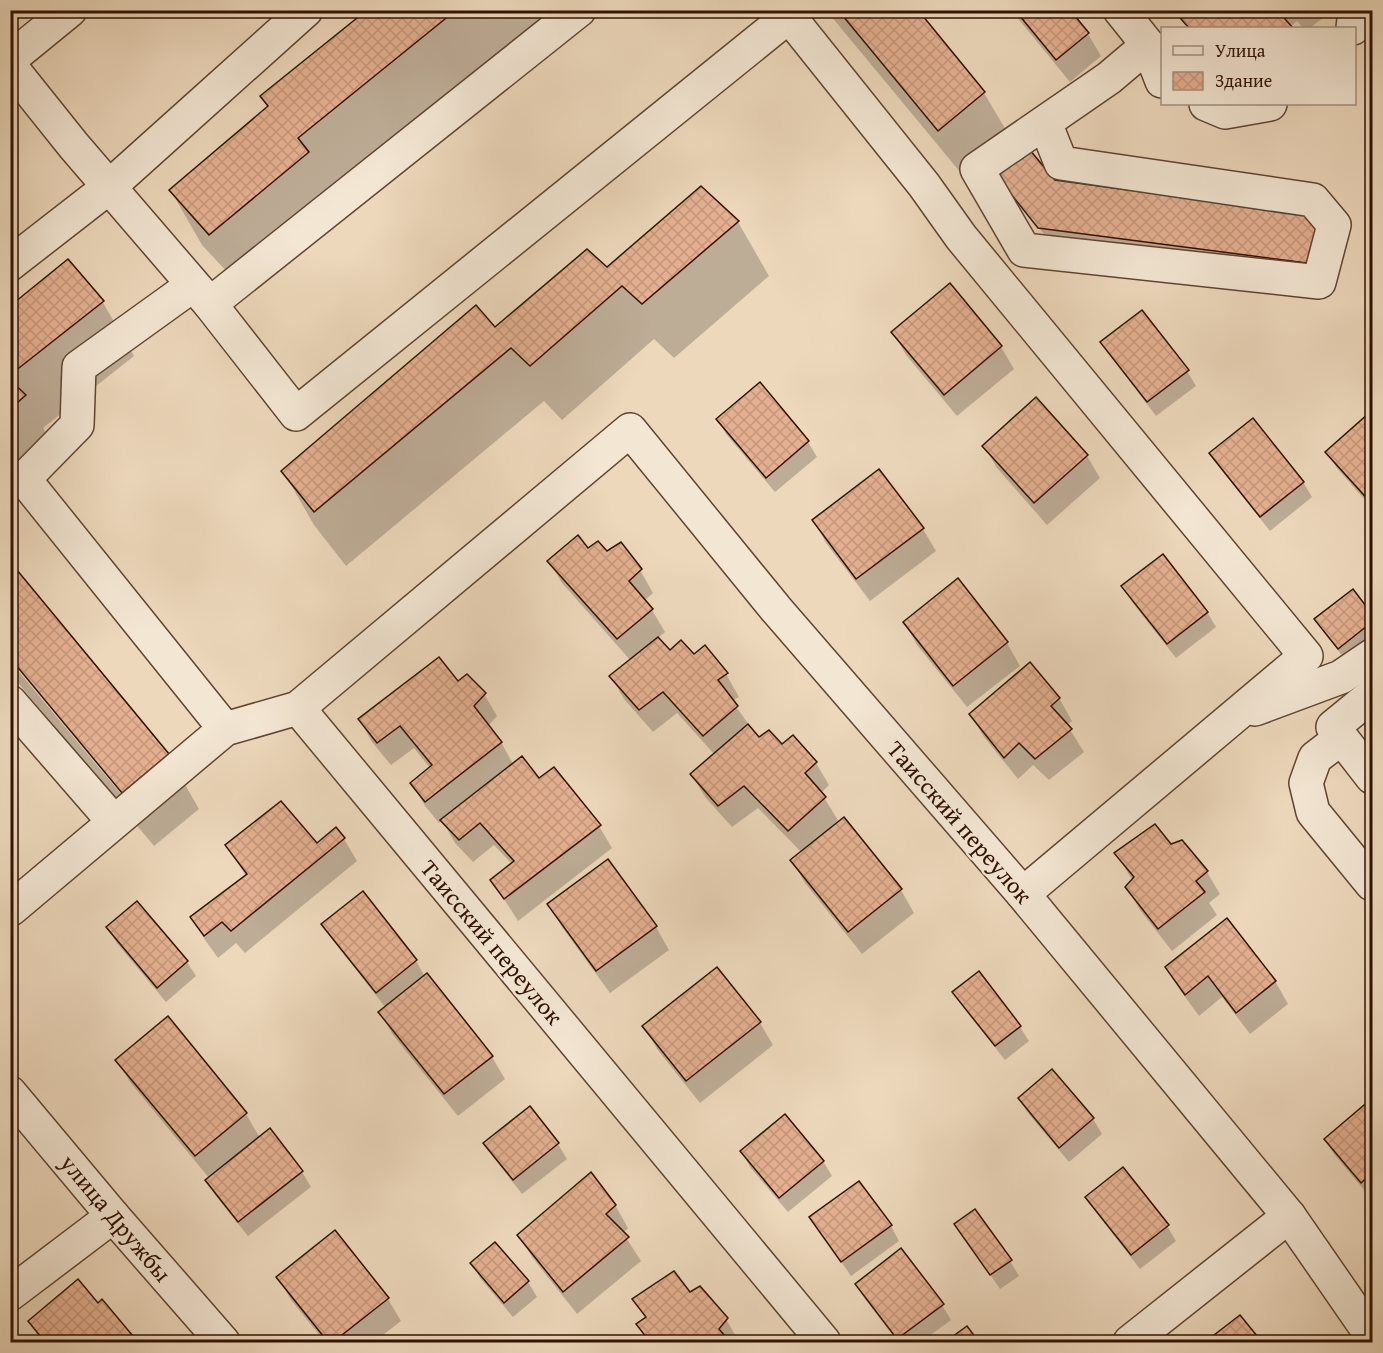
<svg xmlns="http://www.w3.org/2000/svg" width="1383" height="1353" viewBox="0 0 1383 1353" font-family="'Gentium Book Plus',serif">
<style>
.shadow{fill:#0003}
.building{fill:url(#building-cross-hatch);stroke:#301203;stroke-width:1.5}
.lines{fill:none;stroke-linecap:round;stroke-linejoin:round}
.minor-casing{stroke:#5f4431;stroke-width:36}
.minor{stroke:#f3e6d3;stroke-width:33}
.labels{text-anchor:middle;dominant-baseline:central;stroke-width:5;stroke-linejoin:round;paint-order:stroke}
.street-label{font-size:24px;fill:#301203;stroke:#f3e6d3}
</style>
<defs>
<pattern id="building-cross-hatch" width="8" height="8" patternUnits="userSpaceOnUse" patternTransform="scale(1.5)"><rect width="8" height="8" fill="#e4b091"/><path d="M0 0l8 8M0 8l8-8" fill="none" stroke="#c4967b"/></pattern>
</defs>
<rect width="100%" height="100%" fill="#edd8bc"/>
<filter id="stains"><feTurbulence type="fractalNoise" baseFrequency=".00333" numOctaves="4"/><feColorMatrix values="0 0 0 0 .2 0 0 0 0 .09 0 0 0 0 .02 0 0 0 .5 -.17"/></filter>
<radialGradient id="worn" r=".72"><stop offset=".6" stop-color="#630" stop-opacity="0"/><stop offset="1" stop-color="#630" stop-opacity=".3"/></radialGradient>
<g class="shadow">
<path d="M370,10H555L242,288L202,245L171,191L268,108L262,97Z"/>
<path d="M826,10H916L984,93L1016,147L970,184Z"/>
<path d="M1011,10H1069L1088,34L1101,56L1070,82Z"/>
<path d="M1195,10H1333L1310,28H1303L1297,21L1290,27L1291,28H1188L1183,20Z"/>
<path d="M1001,181H1054L1320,217L1318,271L1044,234Z"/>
<path d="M701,188L738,222L769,276L674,358L654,339L562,420L544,401L346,566L314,525L283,471L495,329L607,269Z"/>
<path d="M102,301L134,356L43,428L56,450L10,490V308Z"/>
<path d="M893,332L1001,347L1014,369L957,416L906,355Z"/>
<path d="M1102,342L1187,371L1196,386L1156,416L1111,357Z"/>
<path d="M1368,417L1372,422V508L1336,467L1327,452Z"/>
<path d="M718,419L808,442L817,457L775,492L726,434Z"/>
<path d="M984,446L1087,456L1100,478L1047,525L997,468Z"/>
<path d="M1211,453L1303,482L1312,497L1270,531L1220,468Z"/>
<path d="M814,521L923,529L936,551L870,601L826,543Z"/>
<path d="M588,550L607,553L640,570L653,593L644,601L652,610L665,632L657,639L670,652L694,656L705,647L726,674L739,697L732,701L759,739L782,746L793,737L816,763L829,785L821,793L838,820L830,828L831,830L844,819L901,890L914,913L862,954L805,883L792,860L802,853L758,808L732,827L705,797L692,775L715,755L677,713L653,732L624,699L611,676L631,661L562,583L549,561Z"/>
<path d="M12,566L168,755L199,809L154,846L10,673V661L126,800L128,798L10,656Z"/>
<path d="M958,580L1007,643L1020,666L967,707L917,645L904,622Z"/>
<path d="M1123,587L1207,612L1216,627L1176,658L1132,602Z"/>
<path d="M1352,591L1372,617V644L1348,663L1325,634L1316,620Z"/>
<path d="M458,683L484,694L497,716L488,726L501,742L513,764L539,780L599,826L612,848L518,921L492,880L512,864L494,845L473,862L455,843L442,820L439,823L425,806L412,783L430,768L414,748L391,765L372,742L359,719Z"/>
<path d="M1059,698L1072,721L1067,725L1084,752L1049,780L1033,765L1018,779L984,737L971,715Z"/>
<path d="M344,839L357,861L245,953L236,943L218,958L205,940L192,918L246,876L227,846L317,845Z"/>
<path d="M1170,846L1207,872L1220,894L1209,903L1217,915L1172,951L1140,910L1127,887L1133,881L1116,854Z"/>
<path d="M608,861L656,927L669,950L610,993L562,927L549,904Z"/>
<path d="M362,893L416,961L425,977L492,1057L505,1079L458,1116L393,1035L380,1012L386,1008L332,939L323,924Z"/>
<path d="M108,927L187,962L196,976L166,1002L116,942Z"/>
<path d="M1167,968L1275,981L1288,1004L1250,1034L1222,997L1199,1016L1180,990Z"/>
<path d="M954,992L1020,1027L1029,1041L1005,1060L963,1007Z"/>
<path d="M760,1023L773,1045L700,1103L657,1049L644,1026Z"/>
<path d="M117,1060L246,1114L260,1138L270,1130L302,1172L311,1187L248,1236L215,1195L207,1180L209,1178L130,1082Z"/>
<path d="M1052,1071L1093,1119L1102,1134L1069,1162L1028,1113L1019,1098Z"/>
<path d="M1370,1102L1372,1106V1195L1370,1197L1334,1154L1325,1139Z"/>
<path d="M530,1108L558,1144L567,1159L522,1194L494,1158L485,1143Z"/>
<path d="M742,1152L823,1161L832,1176L788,1212L750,1167Z"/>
<path d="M1087,1197L1167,1226L1176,1241L1140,1269L1096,1212Z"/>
<path d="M615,1205L628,1228L623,1233L641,1261L577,1314L532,1257L519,1235Z"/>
<path d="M811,1218L891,1226L899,1241L851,1276Z"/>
<path d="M956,1225L1010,1261L1019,1276L1000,1289Z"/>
<path d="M335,1232L388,1299L401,1321L374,1342H325L291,1300L278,1277Z"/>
<path d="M495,1244L528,1282L537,1297L513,1317L480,1278L472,1263Z"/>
<path d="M856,1284L942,1305L951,1320L921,1342H898L865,1299Z"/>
<path d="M690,1294L726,1319L739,1342H648L638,1325L646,1319L634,1299Z"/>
<path d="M102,1301L136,1342H42L30,1322L98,1305Z"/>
<path d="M1240,1317L1260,1342H1207Z"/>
<path d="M575,1338L579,1342H568Z"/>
</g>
<g class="building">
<path d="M367,10H456L298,138L309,152L209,235L169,190L268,106L260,96Z"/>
<path d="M838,10H918L985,92L938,131Z"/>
<path d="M1015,10H1070L1089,33L1056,60Z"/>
<path d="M1192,10H1277L1293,28H1189L1181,19Z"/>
<path d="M1029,149L1055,180L1321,216L1315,264L1038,228L995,174Z"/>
<path d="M701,186L739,221L642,304L622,286L530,366L511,348L314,512L281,471L476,305L495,327L587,249L607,267Z"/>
<path d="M68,259L104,301L10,375V306Z"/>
<path d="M950,283L1002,346L944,395L891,332Z"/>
<path d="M1142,310L1189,370L1147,402L1100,342Z"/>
<path d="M10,380L26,395L10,409Z"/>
<path d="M760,382L809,441L766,478L716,419Z"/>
<path d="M1036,397L1088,455L1034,503L982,446Z"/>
<path d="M1368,414L1372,420V504L1325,452Z"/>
<path d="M1253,418L1304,482L1260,517L1209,453Z"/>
<path d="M879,469L924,528L856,579L812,520Z"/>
<path d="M578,535L588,548L598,541L607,551L621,542L642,569L629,581L653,609L617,639L547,561Z"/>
<path d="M1163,554L1208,612L1167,644L1121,586Z"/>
<path d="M12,564L169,754L122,793L10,658Z"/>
<path d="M958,578L1008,642L953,686L903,622Z"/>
<path d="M1353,589L1372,614V622L1338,649L1314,619Z"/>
<path d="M658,637L670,650L681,640L694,654L705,645L728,673L718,680L738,706L703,736L663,692L639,710L609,676Z"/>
<path d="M439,657L458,681L467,674L486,693L474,706L502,742L425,802L410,783L432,765L400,726L377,743L358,719Z"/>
<path d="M1030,662L1060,698L1051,706L1072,729L1035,759L1019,743L1004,758L969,714Z"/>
<path d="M748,724L759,737L769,730L782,744L793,735L817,762L805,773L826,797L788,831L744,786L718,806L690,774Z"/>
<path d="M522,756L539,778L554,767L601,825L504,899L490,880L514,861L480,823L459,840L440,820Z"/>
<path d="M281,801L317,843L336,827L345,838L231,931L222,922L204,936L190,917L247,874L225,845Z"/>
<path d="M844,817L902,889L848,932L790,860Z"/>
<path d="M1155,824L1171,844L1182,840L1208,871L1196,881L1205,892L1158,929L1125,887L1134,877L1114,853Z"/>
<path d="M608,859L657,926L596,971L547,904Z"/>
<path d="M363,891L417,960L376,993L321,924Z"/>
<path d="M137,901L188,961L157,988L106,927Z"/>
<path d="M1227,918L1276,981L1236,1013L1208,976L1185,995L1165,967Z"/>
<path d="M717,967L761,1022L686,1081L642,1026Z"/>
<path d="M979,971L1021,1026L995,1046L952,992Z"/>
<path d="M427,973L493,1056L444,1094L378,1012Z"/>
<path d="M168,1016L247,1113L195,1156L115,1060Z"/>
<path d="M1052,1069L1094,1118L1059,1148L1018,1098Z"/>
<path d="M1370,1100L1372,1104V1173L1361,1183L1324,1139Z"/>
<path d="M530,1106L559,1143L513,1180L483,1143Z"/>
<path d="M785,1114L824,1161L779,1198L740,1151Z"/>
<path d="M270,1128L303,1171L238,1222L205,1180Z"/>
<path d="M1123,1167L1169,1225L1131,1255L1085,1197Z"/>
<path d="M591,1172L616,1205L606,1214L629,1237L563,1292L517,1235Z"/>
<path d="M859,1181L892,1225L841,1262L809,1217Z"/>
<path d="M975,1209L1012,1260L990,1275L954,1224Z"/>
<path d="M335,1230L389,1298L333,1342H328L276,1277Z"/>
<path d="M495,1242L529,1281L504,1303L470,1263Z"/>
<path d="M901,1248L944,1304L897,1339L855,1284Z"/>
<path d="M674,1271L690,1292L700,1286L728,1318L719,1329L730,1342H650L636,1324L646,1317L632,1299Z"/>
<path d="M78,1279L98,1303L102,1299L138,1342H45L28,1321Z"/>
<path d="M1240,1315L1262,1342H1205Z"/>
<path d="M967,1326L979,1342H945Z"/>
</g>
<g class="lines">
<g class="minor-casing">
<g id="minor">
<path d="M784,10L924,185L961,237L1306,656L1023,894"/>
<path d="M1120,10L1148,45L1162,81"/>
<path d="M1353,28L1355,10"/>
<path d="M10,59L70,10"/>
<path d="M10,66L74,146L210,304L579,10"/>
<path d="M1206,104L1225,112L1270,104"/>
<path d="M1045,123L1061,163L1313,200L1334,225L1319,282L1024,250L977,169L1109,78L1148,45"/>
<path d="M10,264L109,187L306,10"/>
<path d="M193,285L79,367L77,425L24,479L225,729"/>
<path d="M210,304L296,414L789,16"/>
<path d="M1372,695L1333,727L1372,777"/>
<path d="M10,702L114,822"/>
<path d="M298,708L824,1342"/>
<path d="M1255,709L1341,677L1372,656"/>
<path d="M1341,738L1315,758L1306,783L1313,812L1372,884"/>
<path d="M11,909L225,729L298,708L630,430L776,609L1023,894L1289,1216L1372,1336"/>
<path d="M10,1093L113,1216L223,1342"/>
<path d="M10,1294L113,1216"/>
<path d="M1130,1342L1289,1216"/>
</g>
</g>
<use href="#minor" class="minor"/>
</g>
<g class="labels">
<g class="street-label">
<text transform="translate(960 822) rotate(49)">Таисский переулок</text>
<text transform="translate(492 942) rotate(50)">Таисский переулок</text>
<text transform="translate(116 1218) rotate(50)">улица Дружбы</text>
</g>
</g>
<rect width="1383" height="1353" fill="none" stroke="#edd8bc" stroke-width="36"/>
<rect x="12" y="12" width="1359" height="1329" fill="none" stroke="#301203" stroke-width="3"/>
<rect x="18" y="18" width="1347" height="1317" fill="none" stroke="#301203" stroke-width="1.5"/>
<rect x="1161" y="27" width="195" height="78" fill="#f3e6d3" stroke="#a59180" stroke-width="1.5"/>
<rect x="1173" y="46" width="30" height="9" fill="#f3e6d3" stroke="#a59180" stroke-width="1.5"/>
<text x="1215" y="57" font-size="18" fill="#301203">Улица</text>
<rect x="1173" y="72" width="30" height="18" fill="url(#building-cross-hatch)" stroke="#a59180" stroke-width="1.5"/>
<text x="1215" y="87" font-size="18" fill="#301203">Здание</text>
<rect width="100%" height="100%" filter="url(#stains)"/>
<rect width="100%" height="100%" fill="url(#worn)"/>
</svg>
